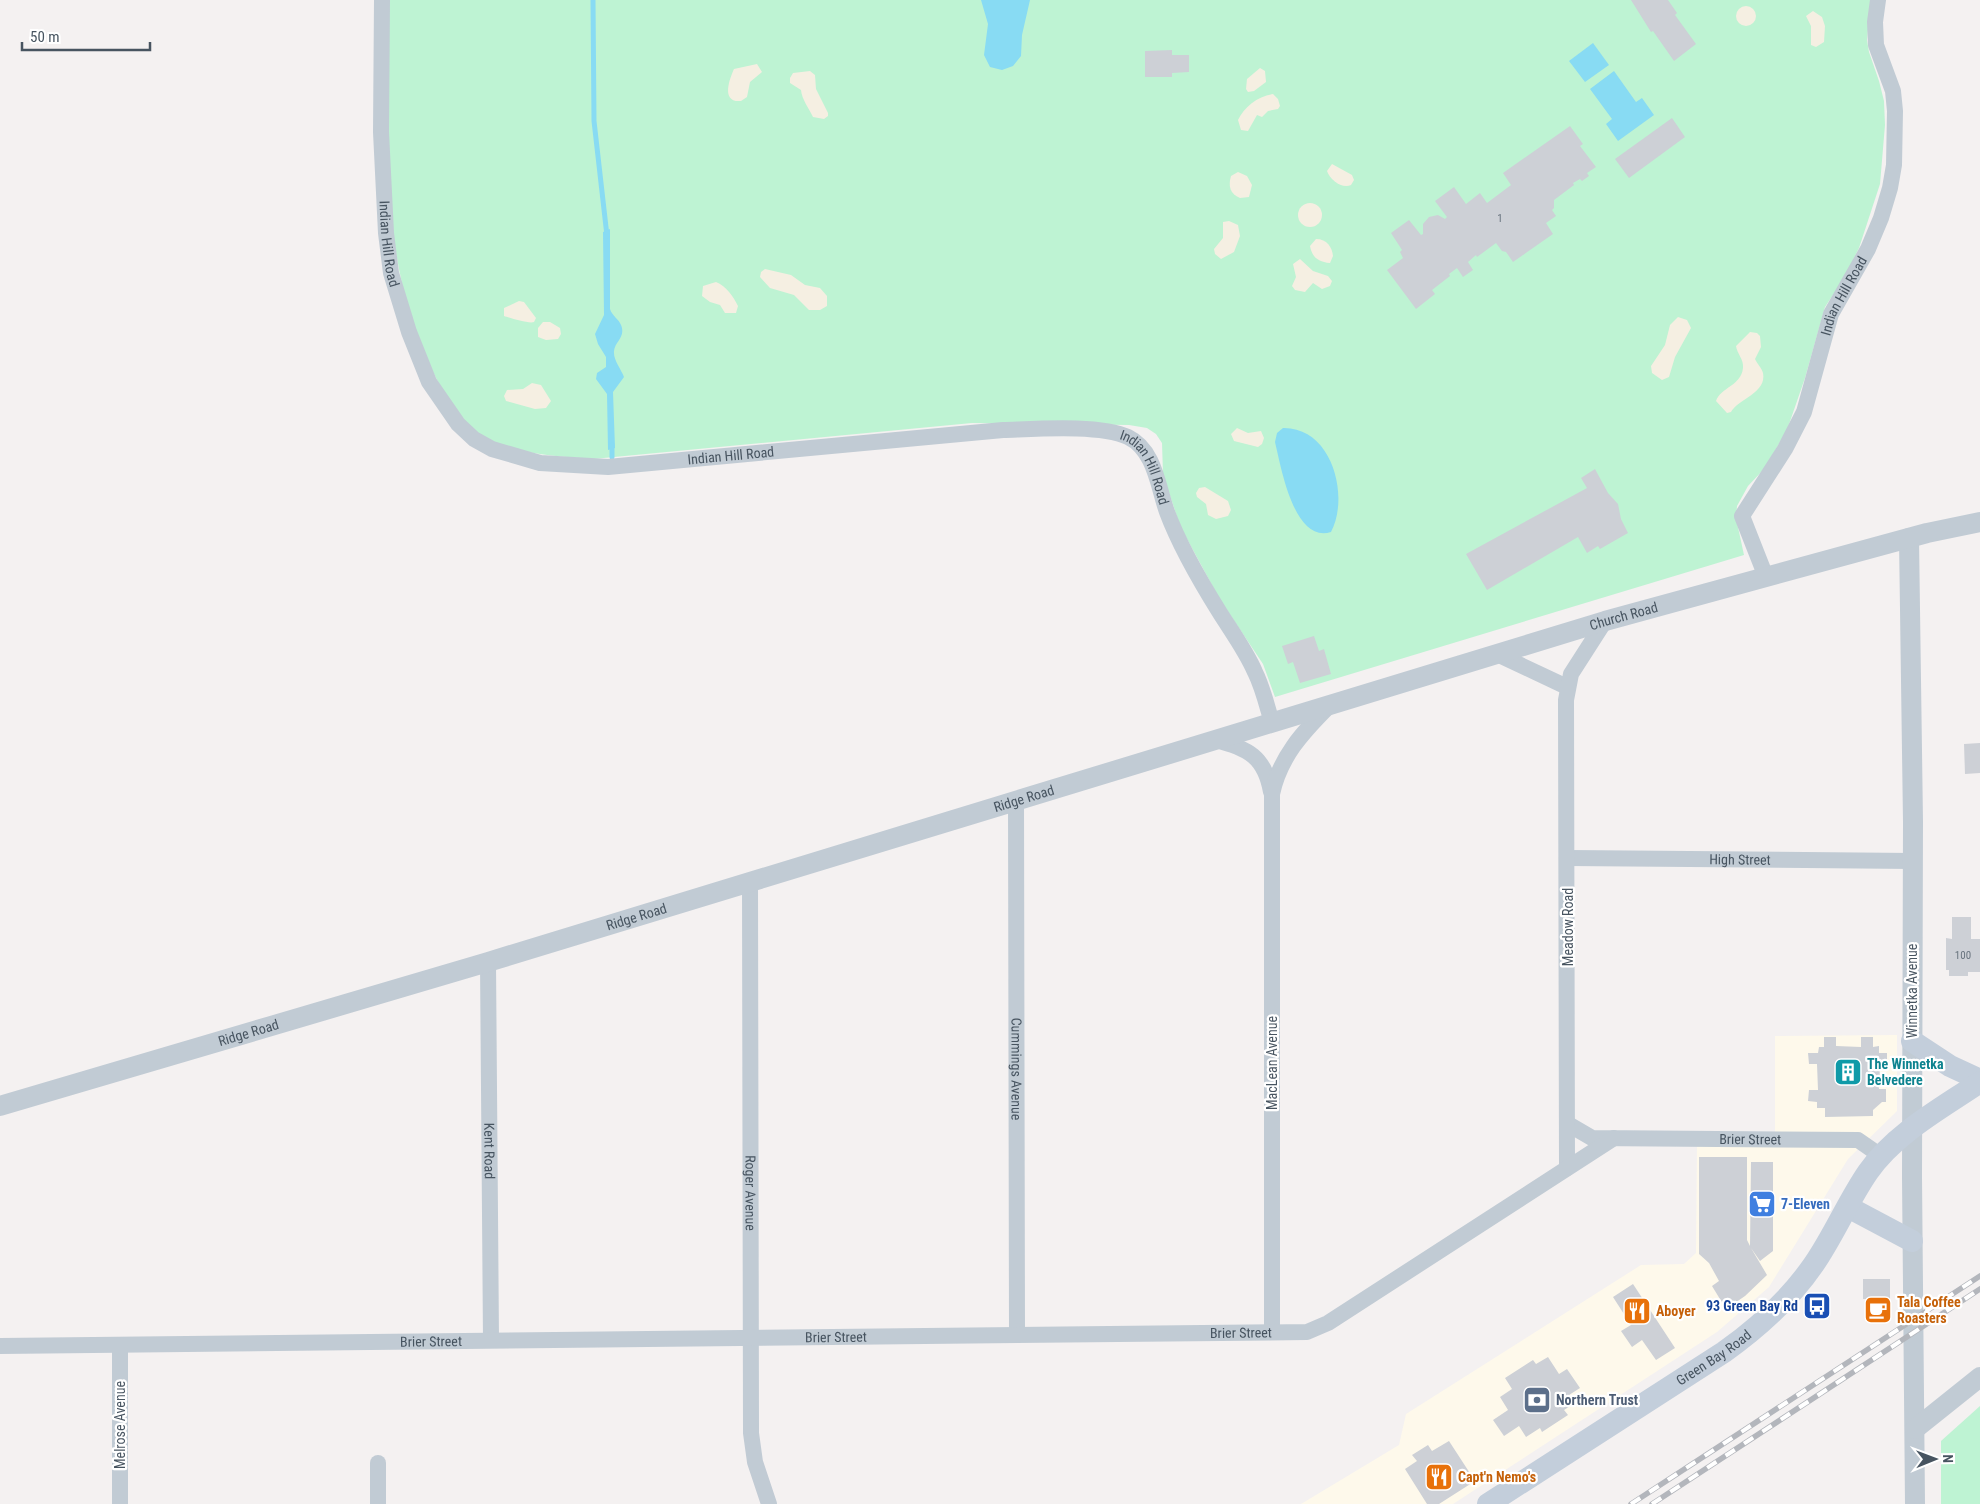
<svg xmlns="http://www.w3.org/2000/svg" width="1980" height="1504" viewBox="0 0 1980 1504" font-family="'Roboto Condensed',sans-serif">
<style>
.commercial{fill:#fef9eb}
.green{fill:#bef3d3}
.sand{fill:#f5efe2}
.water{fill:#88dbf3}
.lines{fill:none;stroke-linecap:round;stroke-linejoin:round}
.stream{stroke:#88dbf3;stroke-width:5}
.building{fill:#cdd0d6}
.minor{stroke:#c1cbd4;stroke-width:16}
.tertiary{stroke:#c1cbd4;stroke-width:20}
.secondary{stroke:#c3cedb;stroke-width:22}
.rail-casing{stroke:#b3b6bc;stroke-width:5.5}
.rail{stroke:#fff;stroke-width:4;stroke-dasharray:11;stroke-linecap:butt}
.labels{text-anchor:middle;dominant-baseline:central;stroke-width:4.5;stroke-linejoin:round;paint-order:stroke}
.number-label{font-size:11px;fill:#68737e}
.street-label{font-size:14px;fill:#475460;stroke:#fff}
.culture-label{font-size:14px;font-weight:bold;fill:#0d838f;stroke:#fff;text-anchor:start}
.shop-label{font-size:14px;font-weight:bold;fill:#366cbe;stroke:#fff;text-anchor:start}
.food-label{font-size:14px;font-weight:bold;fill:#c56008;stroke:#fff;text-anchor:start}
.transit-label{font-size:14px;font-weight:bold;fill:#164399;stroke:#fff;text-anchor:end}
.service-label{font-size:14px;font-weight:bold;fill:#4e5e75;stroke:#fff;text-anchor:start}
</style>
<rect width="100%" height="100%" fill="#f4f1f1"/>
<path class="commercial" d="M1897,1035V1111L1848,1159L1769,1287L1717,1332L1453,1504H1301L1399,1445L1406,1414L1641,1265L1684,1264L1696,1253L1697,1142H1775V1036Z"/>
<g class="green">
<path d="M389,0H1871L1867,40L1869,52L1879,81L1884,101L1885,125L1880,184L1859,248L1844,278L1825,307L1805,378L1787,430L1765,468L1748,486L1737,506L1736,518L1744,555L1275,697L1263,664L1219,598L1180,526L1163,474L1162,443L1156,434L1147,428L1129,425L972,423L593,459C552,456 499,454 467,425C454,412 445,394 436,378C376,262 387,126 389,0Z"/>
<path d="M1980,1406V1504H1941V1441Z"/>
</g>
<g class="sand">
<circle cx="1746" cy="16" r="10"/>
<path d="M1813,11L1822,17L1825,26L1824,42L1816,47L1811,45V26L1806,16Z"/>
<path d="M757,64L762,72L750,82L747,97L741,101C721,103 729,80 734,69Z"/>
<path d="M1260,68L1265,71L1266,82L1254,91L1248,92L1246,89L1247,79Z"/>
<path d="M810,71L815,75L816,89L828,113V116L824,119L813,117C809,108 802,100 801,90L790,83V78L793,73Z"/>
<path d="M1273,94L1278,99L1280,106L1278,109L1268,111L1262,117L1257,115L1248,131L1241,130L1238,120C1244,107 1258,96 1273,94Z"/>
<path d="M1332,164L1352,175L1354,180L1351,185C1342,189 1330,180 1327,171Z"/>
<path d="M1238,172L1247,176L1252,185L1249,197L1240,198C1230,194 1228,186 1231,176Z"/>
<circle cx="1310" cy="215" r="12"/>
<path d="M1229,221L1238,225L1240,236L1234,252L1221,259L1215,254L1214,249L1223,238V222Z"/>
<path d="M1316,239C1327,239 1332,247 1333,256L1330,263C1318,262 1312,257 1310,246Z"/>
<path d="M1300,259L1313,271L1328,276L1332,281L1330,286L1322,289L1313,283L1305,292L1295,290L1292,286L1296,277L1293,264Z"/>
<path d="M765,269L791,275L805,285L820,288L827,296V306L820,310H809L794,295L770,288L760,277L761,272Z"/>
<path d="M716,282C726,286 733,296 738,306L736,313H725L720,305L710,302L702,296L703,286Z"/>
<path d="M519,301L524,302L536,318L534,322C529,324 510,318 504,316V308Z"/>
<path d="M1678,317L1687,320L1691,328L1675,357L1669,377L1662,380L1652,373L1651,366L1665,345L1670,325Z"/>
<path d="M543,322H550L560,328L561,334L558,339L546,340L538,337V328Z"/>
<path d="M1750,332L1757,333L1760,336L1761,347L1755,359C1757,364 1762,368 1763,373C1767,393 1738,399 1731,412L1727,413L1716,401C1721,387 1741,386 1743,368C1744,359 1737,354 1736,346Z"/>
<path d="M532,383L541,385L551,401L546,408L535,409L506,401L504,396L507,390L523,389Z"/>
<path d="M1237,428L1248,433L1261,431L1264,438L1262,444L1258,447L1234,441L1231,434Z"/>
<path d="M1205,487L1228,501L1231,510L1228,516L1216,519L1208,515L1206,504L1197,497L1196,493L1199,488Z"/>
</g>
<g class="water">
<path d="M981,0H1030L1022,35L1021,56L1013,66L1002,70L990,67L984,55L988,24Z"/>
<path d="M1593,43L1609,65L1585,82L1569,61Z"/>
<path d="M1614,71L1636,102L1642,98L1654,115L1618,141L1606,124L1612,119L1590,89Z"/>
<path d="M610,229V309C612,316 619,319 621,325C626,337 615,341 614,351C613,360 621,369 624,377L613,392L615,448L608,450L607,394L596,379L597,373L606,367V357L598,344L595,334L604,315L603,232Z"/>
<path d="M1283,428C1332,427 1350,496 1331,532C1294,544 1281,467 1275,442L1277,433Z"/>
</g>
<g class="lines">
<g class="stream">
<path d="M593,0L594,121L607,236"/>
<path d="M612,445V457"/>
</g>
</g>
<g class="building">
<path d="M1631,0H1668L1677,13L1675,15L1696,44L1674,61L1653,31L1651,32Z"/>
<path d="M1172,50V55H1189V72L1172,73V77H1145V51Z"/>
<path d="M1672,118L1685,137L1629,178L1615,159Z"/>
<path d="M1570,126L1583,144L1580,146L1596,167L1587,173L1589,176L1582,181L1580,179L1573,183L1574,185L1554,200V208L1552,210L1556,216L1546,223L1553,234L1513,262L1506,252L1502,251L1496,243L1477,257L1476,255L1468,262L1473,270L1463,277L1457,268L1449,274L1450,276L1432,290L1435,294L1416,309L1387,270L1403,258L1400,252L1402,250L1391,233L1409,220L1421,235L1423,234V224L1429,217L1438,215L1445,219L1447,217L1435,201L1454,187L1466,204L1480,193L1487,203L1511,185L1503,173Z"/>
<path d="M1595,469L1608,493L1618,504L1621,519L1628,533L1600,549L1598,546L1587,553L1578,537L1487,590L1466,554L1587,488L1581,478Z"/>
<path d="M1314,636L1319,651L1324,649L1331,674L1300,683L1293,662L1288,664L1282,646Z"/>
<path d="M1980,743V773L1965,774L1964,744Z"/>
<path d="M1952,917H1971V939H1980V972H1968V976H1949V970H1946V938L1952,939Z"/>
<path d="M1824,1037H1836V1046L1861,1047V1037H1873V1047L1879,1046V1053H1887V1066L1880,1065L1879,1089H1886V1102H1882L1873,1110V1116L1825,1117V1108H1817V1102L1808,1101L1809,1090H1818L1817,1064H1809L1808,1053H1818L1819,1047H1824Z"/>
<path d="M1699,1157H1747V1240L1750,1246L1751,1162H1773V1251L1760,1261L1751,1248L1767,1275L1745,1296L1726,1309L1712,1286L1719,1281L1709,1263L1699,1254Z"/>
<path d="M1863,1279H1890V1321H1866V1299H1863Z"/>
<path d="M1633,1284L1675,1348L1656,1360L1642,1340L1632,1347L1621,1331L1631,1325L1613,1297Z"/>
<path d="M1548,1357L1559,1374L1567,1369L1580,1388L1569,1395L1575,1403L1564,1410L1568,1415L1542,1432L1540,1428L1526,1437L1519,1426L1504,1436L1493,1420L1508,1410L1500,1397L1512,1389L1505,1378L1533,1360L1536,1364Z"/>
<path d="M1449,1441L1475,1481L1439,1504H1427L1405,1469L1417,1461L1412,1455L1428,1445L1432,1451Z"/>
</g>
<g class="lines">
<g class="minor">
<path id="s1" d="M382,0L381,132L386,233L391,273L409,332L429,382L458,424L474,439L492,449L540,463L608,467L1003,430C1035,429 1100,424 1128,437C1155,450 1158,487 1167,512C1180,547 1200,581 1220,613C1232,632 1246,651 1255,672C1263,688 1267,706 1272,723"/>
<path id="s2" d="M1766,577L1742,516L1785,449L1804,412L1831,314L1868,249L1881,218L1890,188L1894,165L1895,111L1893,91L1876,45L1875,22L1878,0"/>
<path d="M1497,654L1567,687"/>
<path d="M1215,740C1248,748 1265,757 1271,792"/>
<path id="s3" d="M1016,801L1017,1335"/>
<path id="s4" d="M1568,858L1913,861"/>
<path id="s5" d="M750,881L751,1433L755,1462L769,1504"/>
<path id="s6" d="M488,962L491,1340"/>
<path id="s7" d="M1568,1124L1592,1138L1858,1140L1881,1156"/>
<path d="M1567,1168L1566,700L1571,674L1605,621"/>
<path d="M1272,1332V794C1280,757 1302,733 1329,706"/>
<path id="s8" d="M0,1346L1307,1332L1328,1323L1614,1138"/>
<path d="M120,1504V1346"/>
<path d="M378,1504V1463"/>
</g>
<g class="tertiary">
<path d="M1909,538L1913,822L1912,1177L1915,1504"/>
<path id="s9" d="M0,1106L488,962L1605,621L1927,533L1980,522"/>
<path d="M1915,1429L1980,1377"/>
</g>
<g class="secondary">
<path d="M1912,1041L1950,1066L1980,1080"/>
<path d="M1848,1207L1912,1241"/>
<path id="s10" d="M1488,1504L1724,1352C1759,1327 1790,1299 1814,1264C1834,1235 1848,1201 1868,1172C1895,1133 1942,1108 1980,1082"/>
</g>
<g class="rail-casing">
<g id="rail">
<path d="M1631,1504L1980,1276"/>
<path d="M1652,1504L1980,1289"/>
</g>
</g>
<use href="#rail" class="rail"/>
</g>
<defs>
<g id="building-square" transform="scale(1.4375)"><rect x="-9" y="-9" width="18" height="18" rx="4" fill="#0f9aa8" stroke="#fff"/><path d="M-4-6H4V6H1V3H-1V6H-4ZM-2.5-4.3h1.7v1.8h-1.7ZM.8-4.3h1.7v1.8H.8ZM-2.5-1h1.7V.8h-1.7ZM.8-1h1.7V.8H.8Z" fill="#fff"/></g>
<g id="supermarket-square" transform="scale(1.4375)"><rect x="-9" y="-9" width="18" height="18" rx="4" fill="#3f7fe0" stroke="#fff"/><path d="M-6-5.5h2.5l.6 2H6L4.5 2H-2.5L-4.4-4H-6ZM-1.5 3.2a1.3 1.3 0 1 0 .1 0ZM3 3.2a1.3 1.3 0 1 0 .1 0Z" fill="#fff"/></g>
<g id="bus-square" transform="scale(1.4375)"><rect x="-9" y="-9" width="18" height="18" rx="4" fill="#1a4fb4" stroke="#fff"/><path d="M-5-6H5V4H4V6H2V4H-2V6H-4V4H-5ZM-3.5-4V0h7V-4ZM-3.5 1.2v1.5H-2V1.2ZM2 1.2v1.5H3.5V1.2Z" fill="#fff"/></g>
<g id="cafe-square" transform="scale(1.4375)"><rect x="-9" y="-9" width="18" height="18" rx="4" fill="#e8710a" stroke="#fff"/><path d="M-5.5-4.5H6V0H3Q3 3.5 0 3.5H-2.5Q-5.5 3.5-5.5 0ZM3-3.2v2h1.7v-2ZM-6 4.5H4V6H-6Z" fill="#fff"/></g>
<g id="restaurant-square" transform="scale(1.4375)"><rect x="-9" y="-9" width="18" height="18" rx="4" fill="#e8710a" stroke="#fff"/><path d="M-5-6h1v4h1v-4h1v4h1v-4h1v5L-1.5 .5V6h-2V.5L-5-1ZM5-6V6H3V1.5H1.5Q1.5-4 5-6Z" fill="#fff"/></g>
<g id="bank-square" transform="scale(1.4375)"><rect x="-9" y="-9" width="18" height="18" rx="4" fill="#5c6f8a" stroke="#fff"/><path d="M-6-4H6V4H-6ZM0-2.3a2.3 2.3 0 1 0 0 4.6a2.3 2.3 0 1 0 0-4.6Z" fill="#fff"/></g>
</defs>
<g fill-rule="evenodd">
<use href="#building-square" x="1848" y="1072"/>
<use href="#supermarket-square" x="1762" y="1204"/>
<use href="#bus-square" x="1817" y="1306"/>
<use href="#cafe-square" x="1878" y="1310"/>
<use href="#restaurant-square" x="1637" y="1311"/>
<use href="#bank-square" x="1537" y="1400"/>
<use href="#restaurant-square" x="1439" y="1477"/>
</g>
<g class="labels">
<g class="number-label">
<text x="1500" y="218">1</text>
<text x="1963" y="955">100</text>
</g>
<g class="street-label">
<text stroke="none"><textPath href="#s1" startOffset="244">Indian Hill Road</textPath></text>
<text stroke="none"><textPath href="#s2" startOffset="310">Indian Hill Road</textPath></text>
<text stroke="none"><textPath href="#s1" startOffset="724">Indian Hill Road</textPath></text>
<text stroke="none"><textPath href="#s1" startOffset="1159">Indian Hill Road</textPath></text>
<text stroke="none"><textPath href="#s9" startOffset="1696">Church Road</textPath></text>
<text stroke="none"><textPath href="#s9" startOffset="1069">Ridge Road</textPath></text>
<text stroke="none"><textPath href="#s4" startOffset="172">High Street</textPath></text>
<text stroke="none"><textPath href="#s9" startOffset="664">Ridge Road</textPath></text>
<text transform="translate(1568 927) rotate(-90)">Meadow Road</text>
<text transform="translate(1912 991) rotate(-90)">Winnetka Avenue</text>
<text stroke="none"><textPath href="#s9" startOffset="259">Ridge Road</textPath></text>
<text transform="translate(1272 1063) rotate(-90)">MacLean Avenue</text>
<text stroke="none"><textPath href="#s3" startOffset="268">Cummings Avenue</textPath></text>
<text stroke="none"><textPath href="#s7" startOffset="186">Brier Street</textPath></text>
<text stroke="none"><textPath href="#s6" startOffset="189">Kent Road</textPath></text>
<text stroke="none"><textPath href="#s5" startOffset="312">Roger Avenue</textPath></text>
<text stroke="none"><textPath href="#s8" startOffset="1241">Brier Street</textPath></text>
<text stroke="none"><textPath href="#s8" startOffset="836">Brier Street</textPath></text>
<text stroke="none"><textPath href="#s8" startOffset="431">Brier Street</textPath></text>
<text stroke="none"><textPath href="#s10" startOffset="269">Green Bay Road</textPath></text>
<text transform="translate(120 1425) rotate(-90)">Melrose Avenue</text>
</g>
<g class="culture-label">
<text x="1867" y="1064">The Winnetka<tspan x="1867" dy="16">Belvedere</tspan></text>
</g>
<g class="shop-label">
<text x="1781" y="1204">7-Eleven</text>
</g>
<g class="food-label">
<text x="1897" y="1302">Tala Coffee<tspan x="1897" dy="16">Roasters</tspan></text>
<text x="1656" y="1311">Aboyer</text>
<text x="1458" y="1477">Capt'n Nemo's</text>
</g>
<g class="transit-label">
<text x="1798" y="1306">93 Green Bay Rd</text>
</g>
<g class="service-label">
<text x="1556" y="1400">Northern Trust</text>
</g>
</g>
<g transform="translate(1935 1459) rotate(89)" stroke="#ffffff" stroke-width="4" paint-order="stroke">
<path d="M0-4L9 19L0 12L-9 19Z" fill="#475460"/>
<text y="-8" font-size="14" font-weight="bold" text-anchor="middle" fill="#475460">N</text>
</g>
<path d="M22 42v8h128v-8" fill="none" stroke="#475460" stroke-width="2.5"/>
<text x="30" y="42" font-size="15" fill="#475460" stroke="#ffffff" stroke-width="4" paint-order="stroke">50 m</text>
</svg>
